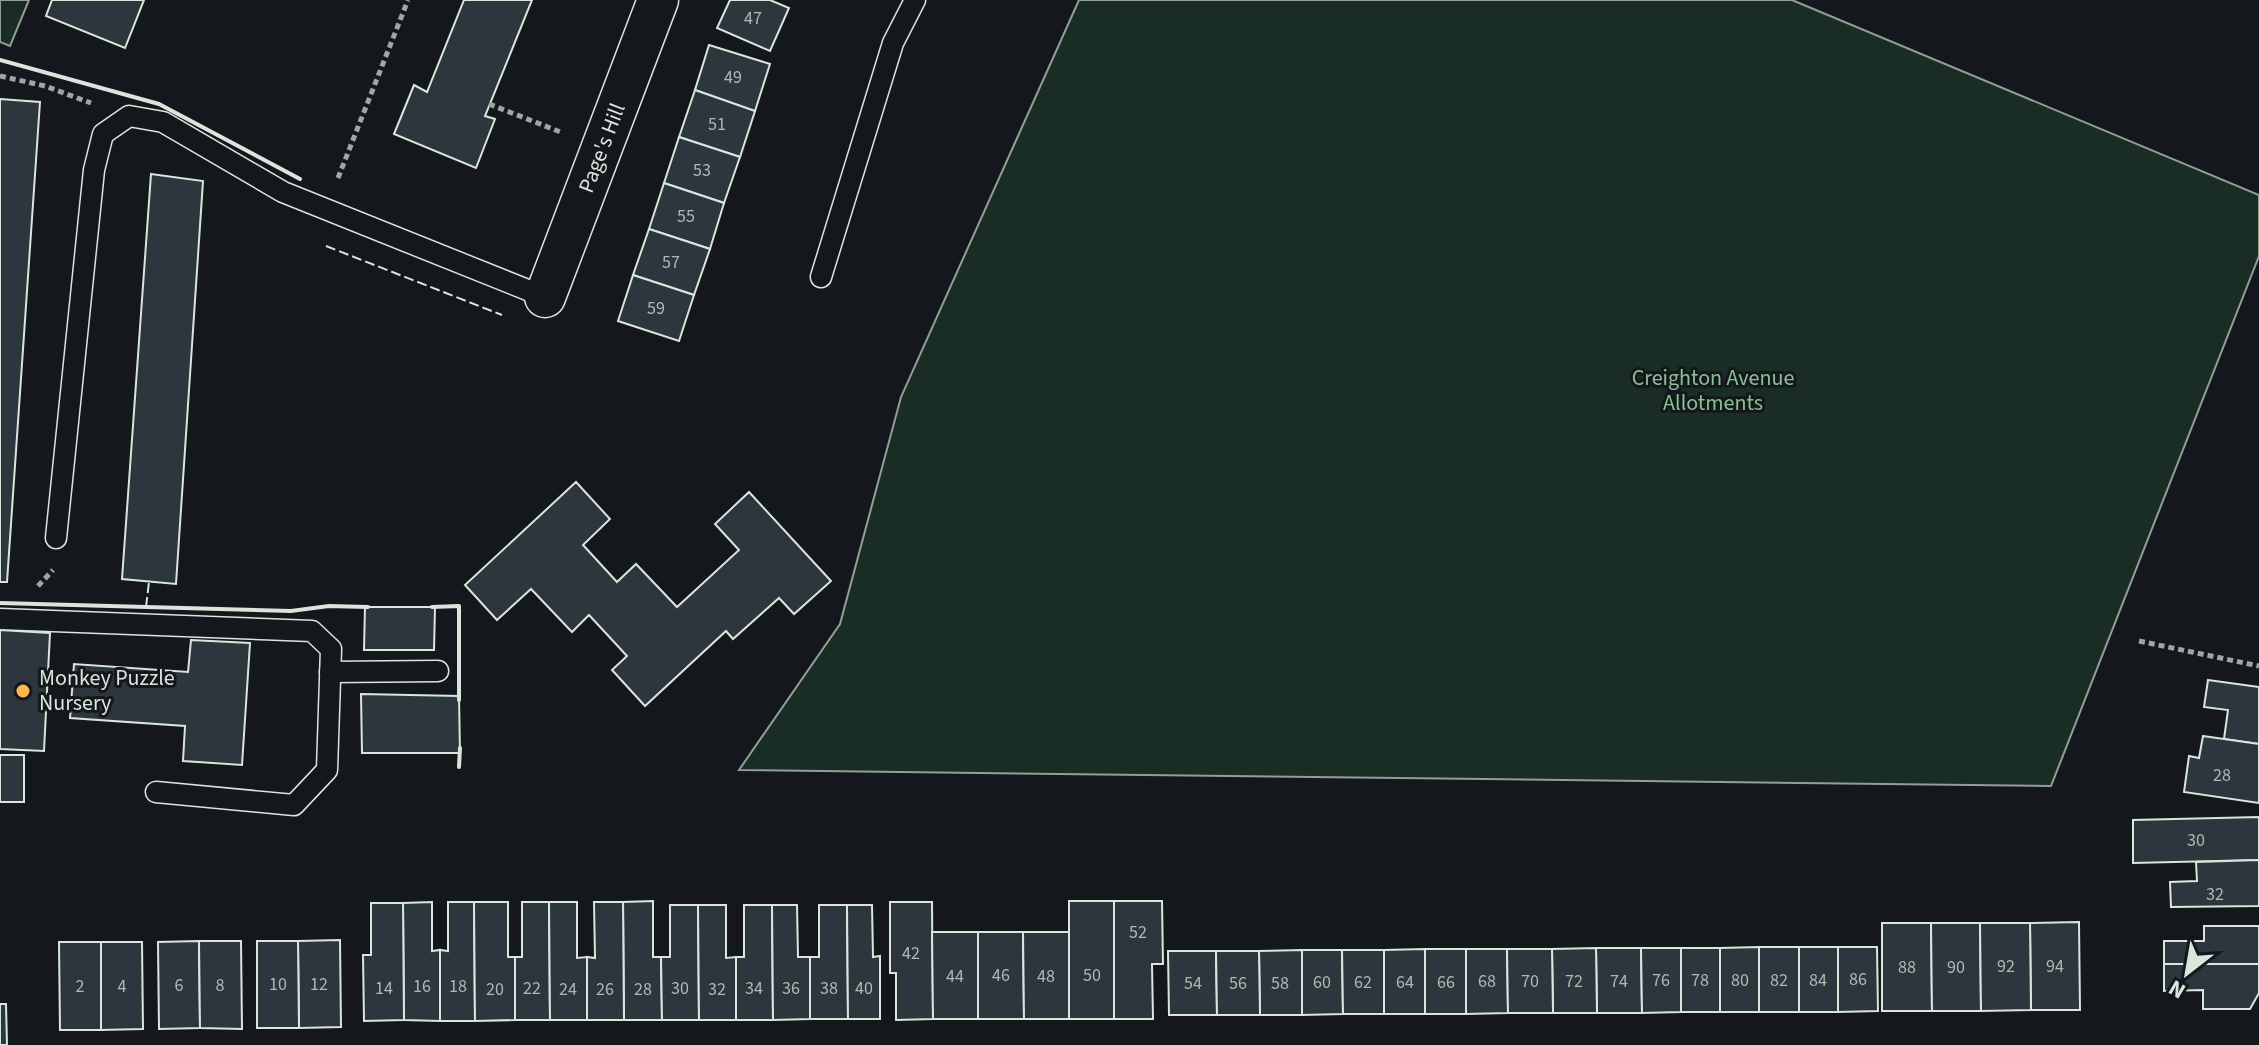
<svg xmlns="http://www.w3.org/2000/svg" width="2259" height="1045" viewBox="0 0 2259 1045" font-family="'Source Sans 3',sans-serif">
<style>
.green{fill:#1a2d24;stroke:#939e99;stroke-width:2}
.building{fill:#2c363c;stroke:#d8e6dc;stroke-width:2}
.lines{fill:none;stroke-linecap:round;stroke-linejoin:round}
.service-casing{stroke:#d8e6dc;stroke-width:23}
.minor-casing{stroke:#d8e6dc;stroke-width:43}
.path{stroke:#9da8a2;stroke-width:5;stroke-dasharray:6 4;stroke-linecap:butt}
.service{stroke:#14181c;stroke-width:20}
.minor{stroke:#14181c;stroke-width:40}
.fence{stroke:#d8e6dc;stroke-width:2;stroke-dasharray:10 4;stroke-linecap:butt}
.wall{stroke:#d8e6dc;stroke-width:4}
.poi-dot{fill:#ffb74d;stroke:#14181c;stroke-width:3}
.labels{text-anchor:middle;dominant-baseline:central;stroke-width:6;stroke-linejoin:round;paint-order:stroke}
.number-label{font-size:18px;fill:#adbab4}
.street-label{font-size:22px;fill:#d8e6dc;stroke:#14181c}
.park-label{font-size:22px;fill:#8ac095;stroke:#14181c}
.poi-label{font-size:22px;fill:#d8e6dc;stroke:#14181c;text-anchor:start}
</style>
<rect width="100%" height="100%" fill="#14181c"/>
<g class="green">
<path d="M0,0H29L10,46L0,42Z"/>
<path d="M1079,0H1792L2259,195V256L2051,786L739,770L840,624L901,397Z"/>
</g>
<g class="building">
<path d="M52,0H144L125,48L46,16Z"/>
<path d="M464,0H532L485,116L495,119L476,168L394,134L414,85L427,92Z"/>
<path d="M730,0H770L789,8L770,51L717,28Z"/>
<path d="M709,45L770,64L755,111L695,90Z"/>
<path d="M695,90L755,111L740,157L679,137Z"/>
<path d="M0,99L40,102L7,582H0Z"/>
<path d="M679,137L740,157L724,203L664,183Z"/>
<path d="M151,174L203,181L176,584L122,579Z"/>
<path d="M664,183L724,203L710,249L649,229Z"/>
<path d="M649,229L710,249L694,295L633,275Z"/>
<path d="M633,275L694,295L679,341L618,321Z"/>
<path d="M576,482L610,519L583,545L617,582L636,564L677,607L739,550L715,524L749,492L831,581L794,614L779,598L733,639L726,631L645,706L612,670L627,656L589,615L572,632L531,589L497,620L465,585Z"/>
<path d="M365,607H435L434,650H364Z"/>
<path d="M0,630L50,633L44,751L0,749Z"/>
<path d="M191,640L250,643L242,765L183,761L185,726L70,718L74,664L188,672Z"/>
<path d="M2208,680L2259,687V744L2224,739L2228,710L2204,707Z"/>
<path d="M361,694L459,696L460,753H362Z"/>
<path d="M2203,736L2259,744V803L2184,792L2189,756L2199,758Z"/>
<rect x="0" y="755" width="24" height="47"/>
<path d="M2259,817V860L2133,863V820Z"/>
<path d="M2259,860V906L2171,907L2170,882L2197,881L2196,862Z"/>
<path d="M653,901V957H661L662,1020H624L623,902Z"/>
<rect x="1069" y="901" width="45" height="118"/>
<path d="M1114,901H1162L1163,964H1152L1153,1019H1114Z"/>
<path d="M432,902V951L440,950V1021L404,1020L403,903Z"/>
<path d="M448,902H474L475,1021H440V950L448,951Z"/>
<path d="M474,902H508V957H515V1020L475,1021Z"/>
<path d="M522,902H549L550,1020H515V957H522Z"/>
<path d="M549,902H577V958L587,957V1020H550Z"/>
<path d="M594,902H623L624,1020H587V957L595,958Z"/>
<path d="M890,902H932L933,1019L896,1020V973H890Z"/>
<path d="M371,903H403L404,1020L364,1021L363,955H371Z"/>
<path d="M670,905H698L699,1020H662L661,957H670Z"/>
<path d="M698,905H726V958L736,957V1020H699Z"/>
<path d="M744,905H772L773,1020H736V957H744Z"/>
<path d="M772,905H797L798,957H810V1019L773,1020Z"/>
<path d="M819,905H847L848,1019H810V957H819Z"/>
<path d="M847,905H872L873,957L880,956V1019H848Z"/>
<path d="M2079,922L2080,1010H2031L2030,923Z"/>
<path d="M1882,923H1931L1932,1011H1882Z"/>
<path d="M1931,923H1980L1981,1011H1932Z"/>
<path d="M1980,923H2030L2031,1010L1981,1011Z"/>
<path d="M2204,926H2259V964H2164V941H2204Z"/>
<path d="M932,932H978V1019H933Z"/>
<path d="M978,932H1023L1024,1019H978Z"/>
<path d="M1023,932H1069V1019H1024Z"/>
<path d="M340,940L341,1027L299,1028L298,941Z"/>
<path d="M199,941L200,1028L159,1029L158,942Z"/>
<path d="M199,941H241L242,1029L200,1028Z"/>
<path d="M257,941H298L299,1028H257Z"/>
<path d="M59,942H101V1030H60Z"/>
<path d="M101,942H142L143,1029L101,1030Z"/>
<rect x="1759" y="947" width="40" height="65"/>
<path d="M1759,947V1012H1720V948Z"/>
<rect x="1799" y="947" width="39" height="65"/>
<path d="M1838,947H1877L1878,1011L1838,1012Z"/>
<path d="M1596,948H1641L1642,1013H1597Z"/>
<path d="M1596,948L1597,1013H1553L1552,949Z"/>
<path d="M1641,948H1681V1012L1642,1013Z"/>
<rect x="1681" y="948" width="39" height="64"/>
<rect x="1425" y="949" width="41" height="65"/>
<path d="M1425,949V1014H1384V950Z"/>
<path d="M1466,949H1507L1508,1013L1466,1014Z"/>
<path d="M1507,949H1552L1553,1013H1508Z"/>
<path d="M1302,950H1342L1343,1014L1302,1015Z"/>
<path d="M1302,950V1015H1260L1259,951Z"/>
<path d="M1342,950H1384V1014H1343Z"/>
<path d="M1168,951H1216L1217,1015H1169Z"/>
<path d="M1216,951H1259L1260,1015H1217Z"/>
<path d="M2164,964H2259V993L2250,1009H2203V990L2164,991Z"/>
<path d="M0,1004H6L7,1045H0Z"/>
</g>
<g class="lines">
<g class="service-casing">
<g id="service">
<path d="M821,277L893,43L915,0"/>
<path d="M56,538L94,170L103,134L129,116L163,122L283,192L545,297"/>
<path d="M0,619L312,631L331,649L327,770L294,805L156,792"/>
<path d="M330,672L438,671"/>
</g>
</g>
<g class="minor-casing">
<path id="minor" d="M545,297L658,0"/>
</g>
<g class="path">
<path d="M0,76L45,86L91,103"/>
<path d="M489,104L563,133"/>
<path d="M338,178L408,0"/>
<path d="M38,586L53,570"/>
<path d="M2139,641L2259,666"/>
</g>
<use href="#service" class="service"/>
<use href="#minor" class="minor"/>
<g class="fence">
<path d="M326,246L502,315"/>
<path d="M146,607L149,582"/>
</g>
<g class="wall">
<path d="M0,60L159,104L300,179"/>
<path d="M0,603L291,611L329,606L368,607"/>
<path d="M432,607L459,606V700"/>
<path d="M459,767L460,748"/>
</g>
</g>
<circle class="poi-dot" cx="23" cy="691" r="8"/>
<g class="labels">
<g class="number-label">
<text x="753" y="18">47</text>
<text x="733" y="77">49</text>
<text x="717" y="124">51</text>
<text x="702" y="170">53</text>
<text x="686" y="216">55</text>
<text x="671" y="262">57</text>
<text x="656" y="308">59</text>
<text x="2222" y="775">28</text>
<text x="2196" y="840">30</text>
<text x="2215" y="894">32</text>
<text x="1138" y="932">52</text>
<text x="911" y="953">42</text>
<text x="2006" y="966">92</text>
<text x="2055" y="966">94</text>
<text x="1907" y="967">88</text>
<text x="1956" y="967">90</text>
<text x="1001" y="975">46</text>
<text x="1092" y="975">50</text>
<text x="955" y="976">44</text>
<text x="1046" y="976">48</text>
<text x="1858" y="979">86</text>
<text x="1661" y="980">76</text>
<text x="1700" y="980">78</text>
<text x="1740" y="980">80</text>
<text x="1779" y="980">82</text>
<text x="1818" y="980">84</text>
<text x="1487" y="981">68</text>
<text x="1530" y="981">70</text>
<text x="1574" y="981">72</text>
<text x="1619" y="981">74</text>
<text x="1322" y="982">60</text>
<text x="1363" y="982">62</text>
<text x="1405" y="982">64</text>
<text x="1446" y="982">66</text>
<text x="1193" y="983">54</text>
<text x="1238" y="983">56</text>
<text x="1280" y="983">58</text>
<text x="278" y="984">10</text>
<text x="319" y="984">12</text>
<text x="179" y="985">6</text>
<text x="220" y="985">8</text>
<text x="80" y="986">2</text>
<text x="122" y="986">4</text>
<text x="422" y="986">16</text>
<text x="458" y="986">18</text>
<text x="384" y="988">14</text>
<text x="532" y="988">22</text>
<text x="680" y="988">30</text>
<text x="754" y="988">34</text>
<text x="791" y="988">36</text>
<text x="829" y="988">38</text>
<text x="864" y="988">40</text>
<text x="495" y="989">20</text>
<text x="568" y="989">24</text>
<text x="605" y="989">26</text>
<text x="643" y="989">28</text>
<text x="717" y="989">32</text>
</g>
<g class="street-label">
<text transform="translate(602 148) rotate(-69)">Page's Hill</text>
</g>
<g class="park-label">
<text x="1713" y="378">Creighton Avenue<tspan x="1713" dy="25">Allotments</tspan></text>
</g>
<g class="poi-label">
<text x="39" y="678">Monkey Puzzle<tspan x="39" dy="25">Nursery</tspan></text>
</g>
</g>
<g transform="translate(2187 973) rotate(211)" stroke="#14181c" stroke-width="6" paint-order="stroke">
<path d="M0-6L14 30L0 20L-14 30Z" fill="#d8e6dc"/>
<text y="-12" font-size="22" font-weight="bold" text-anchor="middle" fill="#d8e6dc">N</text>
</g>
</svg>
